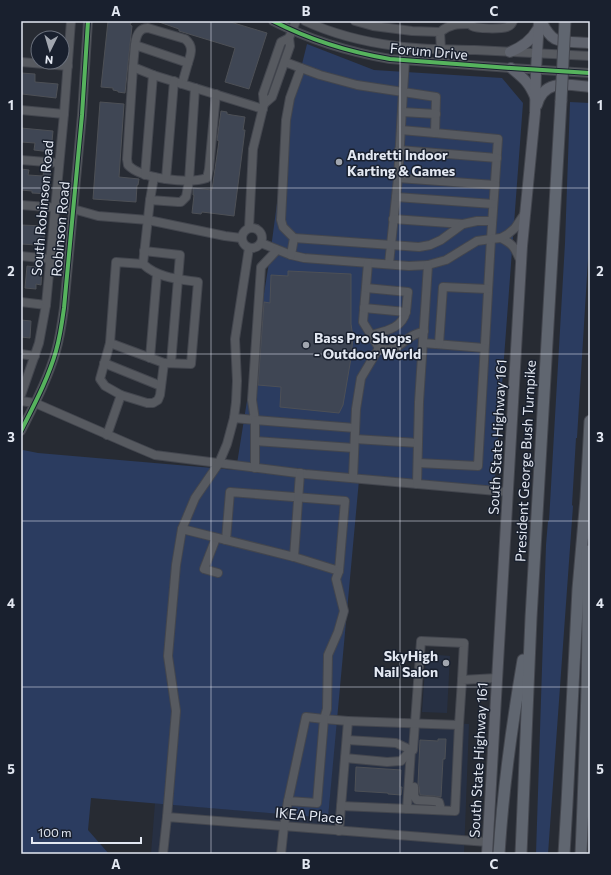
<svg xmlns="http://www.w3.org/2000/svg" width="611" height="875" viewBox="0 0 611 875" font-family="Commissioner,sans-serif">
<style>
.built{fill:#273043}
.green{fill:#2b3c60}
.building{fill:#3f4654;stroke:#4d5056}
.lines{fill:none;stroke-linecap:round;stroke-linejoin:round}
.minor-casing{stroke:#43464e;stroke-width:10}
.major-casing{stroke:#43464e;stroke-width:12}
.highway-casing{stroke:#43464e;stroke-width:13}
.minor{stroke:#575a60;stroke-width:8}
.major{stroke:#60646e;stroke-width:10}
.highway{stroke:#606670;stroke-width:11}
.highway-bridge-casing{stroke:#43464e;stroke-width:13;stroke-linecap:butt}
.highway-bridge{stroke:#606670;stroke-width:11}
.cycleway-casing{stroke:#19202e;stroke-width:6}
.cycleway{stroke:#56b35d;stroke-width:4}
.grid{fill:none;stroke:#e3e8f2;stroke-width:1;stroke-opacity:0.55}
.poi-dot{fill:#a1a6af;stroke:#19202e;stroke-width:1.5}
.labels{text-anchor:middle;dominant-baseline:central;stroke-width:3;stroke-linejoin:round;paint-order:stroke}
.street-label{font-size:14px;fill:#e3e8f2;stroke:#19202e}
.poi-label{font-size:14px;font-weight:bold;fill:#e3e8f2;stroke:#19202e;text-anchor:start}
.neatline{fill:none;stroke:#e3e8f2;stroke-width:1.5}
.grid-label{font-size:13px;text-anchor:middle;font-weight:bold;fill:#e3e8f2}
</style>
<rect width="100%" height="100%" fill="#272b33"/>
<g class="built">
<path d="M426,654L450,656L447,713L422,712Z"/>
<path d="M336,717L469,724L464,854H151L155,803L328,818Z"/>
</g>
<g class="green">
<path d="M307,44L374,70L502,78L523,103L494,492L359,480L328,818L91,798L88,830L109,854H21V453L23,450L38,453L236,470L270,256L288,120Z"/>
<path d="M570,102L590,103V227L577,438H576L572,505L573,506L548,854H536L546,545L548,521H549L565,243Z"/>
</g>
<g class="building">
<path d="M108,21H132L130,25L132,26L125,93L118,92V91L113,90V88L101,87Z"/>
<path d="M159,21H227L267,33L249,89L225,82L235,48L179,31V29L159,22Z"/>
<path d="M21,73L35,74V82L58,84L56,98L22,94L23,92H21Z"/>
<path d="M100,102L124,104L119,177L139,179L138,185H137L136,202L93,199Z"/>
<path d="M221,111L227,112V114L232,115L245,117L243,130H245L234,216L202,212L201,214L192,213L194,195H193V188L212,190L219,141L217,140Z"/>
<path d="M21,128L53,131L51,152L34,150L35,143L21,142Z"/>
<path d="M21,169L29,170L28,175L43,176L44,169L51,170L49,194L32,193V191L21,190Z"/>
<path d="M21,225L45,226L43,249L37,248V245L21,244Z"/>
<path d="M27,266L42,268L41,285L36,284V289L25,288Z"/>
<path d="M288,271L351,274V324L353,337L351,358L343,405L339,413L280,407L281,387L258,385L264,302L270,303L271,275L288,276Z"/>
<path d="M21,320L31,321L30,338L21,337Z"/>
<path d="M438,739H446L445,759H443L441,797L434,796L420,795L419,787L418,784L420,740L438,741Z"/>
<path d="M356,767L401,770L400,787H402L401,795L388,794V793L355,791Z"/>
</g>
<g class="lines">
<g class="minor-casing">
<g id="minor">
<path d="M273,21C310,40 349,52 390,59L511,68L590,73"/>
<path d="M305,21C333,34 365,42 396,46C422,50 449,49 475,50C513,52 552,54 590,56"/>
<path d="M355,21L373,26L412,31L440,32L441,49"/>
<path d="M468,21C470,24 469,24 472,26C477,29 501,29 507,27C510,26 512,24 513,21"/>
<path d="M440,32C450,24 457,24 470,24"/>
<path d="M135,45C136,37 138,28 148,28L185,39C194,46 191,54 188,63"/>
<path d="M405,60L403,92L436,97L435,133L498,139L491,239L478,466L418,463"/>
<path d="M21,62L68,66"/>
<path d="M285,62L320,75L357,85L403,92L398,178L389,264"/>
<path d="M133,67L153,75"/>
<path d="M182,84L188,63L135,45L133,67L127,159L128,165C141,179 189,184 207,178L209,169L216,94"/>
<path d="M264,104L272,97L290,46L289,38L296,21"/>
<path d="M21,110L64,114"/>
<path d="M402,112L436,114"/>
<path d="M401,130L435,133"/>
<path d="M399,150L497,158"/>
<path d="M21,160L59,163"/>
<path d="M145,175L153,75L263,109"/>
<path d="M154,177L150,200L178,202H181L186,197L189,181L195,88"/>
<path d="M398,178L495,185"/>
<path d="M166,179L174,81"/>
<path d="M396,197L493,204"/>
<path d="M21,205L73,209L98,216L148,220L225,236L241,238"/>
<path d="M393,219L463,224"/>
<circle cx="252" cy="238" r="10"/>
<path d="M249,228L253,149L264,104L263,94L281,42L289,38"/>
<path d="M294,238L419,247L430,245L441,240L463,224L477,221H492"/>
<path d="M501,238C515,245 515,249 521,262"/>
<path d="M261,243L291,255L304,258L409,266L428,265L446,260L477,241L491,239L501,238L508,234L515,228L525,213"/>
<path d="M144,251L180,255L171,363"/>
<path d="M291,255L294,238L283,227L281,220L286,120L290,98L301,68"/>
<path d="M21,256L50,259"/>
<path d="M368,263L363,322L379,348C396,353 399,344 412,336C415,334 420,333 424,331"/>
<path d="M366,288L408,292C407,298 407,305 406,311C403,328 386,331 371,335"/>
<path d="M21,302L46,305"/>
<path d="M364,308L406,312"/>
<path d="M110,343L164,363"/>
<path d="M423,343L484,348"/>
<path d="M439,344L443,287L488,289"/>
<path d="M21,354L35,356"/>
<path d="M150,358L157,274"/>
<path d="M104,363L161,386"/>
<path d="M21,395L39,343L46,305L64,114L71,21"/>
<path d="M121,395L105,386L100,379L110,343L116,262L143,264"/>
<path d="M21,401L35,403L129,444L155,455L305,474L508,492"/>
<path d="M234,418L255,420L252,400L261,267L277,250"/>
<path d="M21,431C34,405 48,379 56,351C60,337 62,323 64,308L82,115L88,21"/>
<path d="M107,435L121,395L147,403H153L158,400L160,395L164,363L191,364L198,282C178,279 158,278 143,264L150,200"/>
<path d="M355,439L418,443"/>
<path d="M255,441L354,448"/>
<path d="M255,468V420L355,428"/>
<path d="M353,478L356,409L361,378L379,348"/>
<path d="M417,484L419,402L428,265"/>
<path d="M182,529L195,498L219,463L227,444L234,418L236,402L237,381L235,339L249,248"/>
<path d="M216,538L204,569L218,573"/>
<path d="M226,540L230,492L345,501L339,571L294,557"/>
<path d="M339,571L336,579L344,611L338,632L328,655L327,709L324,719L348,721"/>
<path d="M306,717L324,719L317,803L288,801Z"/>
<path d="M347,740L396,743L411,750L407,809"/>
<path d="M345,758L387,762L401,761L411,750H413L421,641L464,643L462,680"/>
<path d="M414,787V796L417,800C424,801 432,800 439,802L441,810"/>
<path d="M341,806L455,811L459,725"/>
<path d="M167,817L176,711L168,656L176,565L182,529L294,557L300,473"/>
<path d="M339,831L348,721L459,725L462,680L497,678"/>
<path d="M163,854L167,817L487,842"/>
<path d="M281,854L284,826L288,801"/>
</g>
</g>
<g class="major-casing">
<g id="major">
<path d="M541,21C545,28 548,35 555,39C563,43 581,42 590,43"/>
<path d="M510,52C522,47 531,41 537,30"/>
<path d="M511,68C523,78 529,82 535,97"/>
<path d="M537,105C544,78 568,85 590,87"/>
<path d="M487,854L522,246L535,113L536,70L539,21"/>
</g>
</g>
<g class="highway-casing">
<g id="highway">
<path d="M499,854C503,789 512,724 523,660"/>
<path d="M521,854L531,618L561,101"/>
<path d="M564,854L567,804L578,589L586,498L590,421"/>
<path d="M581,854C585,753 590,652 587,551"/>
</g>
</g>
<use href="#minor" class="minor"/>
<use href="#major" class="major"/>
<use href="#highway" class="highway"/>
<g class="highway-bridge-casing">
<path id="highway-bridge" d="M561,101L565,21"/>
</g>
<use href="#highway-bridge" class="highway-bridge"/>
<g class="cycleway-casing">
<g id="cycleway">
<path d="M273,21C310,40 349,52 390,59L511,68L590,73"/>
<path d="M21,431C34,405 48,379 56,351C60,337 62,323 64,308L82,115L88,21"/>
</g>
</g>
<use href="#cycleway" class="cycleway"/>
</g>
<path class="grid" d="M211,21V854M400,21V854M21,188H590M21,354H590M21,521H590M21,687H590"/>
<g class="poi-dot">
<circle cx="339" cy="162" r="4"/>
<circle cx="306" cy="345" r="4"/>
<circle cx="446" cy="663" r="4"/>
</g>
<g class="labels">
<g class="street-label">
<text transform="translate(429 51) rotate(5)">Forum Drive</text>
<text transform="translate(42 208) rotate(-85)">South Robinson Road</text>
<text transform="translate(60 229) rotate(-85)">Robinson Road</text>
<text transform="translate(497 437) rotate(-87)">South State Highway 161</text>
<text transform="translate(525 461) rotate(-87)">President George Bush Turnpike</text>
<text transform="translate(478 760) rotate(-87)">South State Highway 161</text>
<text transform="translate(309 815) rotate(5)">IKEA Place</text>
</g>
<g class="poi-label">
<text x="347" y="154">Andretti Indoor<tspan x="347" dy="16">Karting &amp; Games</tspan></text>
<text x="314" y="337">Bass Pro Shops<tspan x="314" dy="16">- Outdoor World</tspan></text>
<text x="438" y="655" text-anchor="end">SkyHigh<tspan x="438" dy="16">Nail Salon</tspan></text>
</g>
</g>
<rect width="611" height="875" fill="none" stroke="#19202e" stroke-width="44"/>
<g transform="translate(50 50) rotate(185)"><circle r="19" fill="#19202e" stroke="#6a707c"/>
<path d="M0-3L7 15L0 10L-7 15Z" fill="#a1a6af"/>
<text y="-6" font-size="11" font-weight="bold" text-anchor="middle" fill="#e3e8f2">N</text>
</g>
<path d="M32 837v6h109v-6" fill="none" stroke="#e3e8f2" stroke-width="2"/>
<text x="38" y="837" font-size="12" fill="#e3e8f2" stroke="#19202e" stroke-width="3" paint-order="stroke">100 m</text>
<rect x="22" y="22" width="567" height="831" class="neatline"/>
<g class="grid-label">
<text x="116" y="16">A</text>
<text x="306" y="16">B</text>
<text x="494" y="16">C</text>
<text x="11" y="110">1</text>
<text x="600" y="110">1</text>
<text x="11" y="276">2</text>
<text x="600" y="276">2</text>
<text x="11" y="442">3</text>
<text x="600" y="442">3</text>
<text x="11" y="608">4</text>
<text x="600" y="608">4</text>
<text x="11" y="774">5</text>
<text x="600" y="774">5</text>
<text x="116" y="869">A</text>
<text x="306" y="869">B</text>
<text x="494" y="869">C</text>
</g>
</svg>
